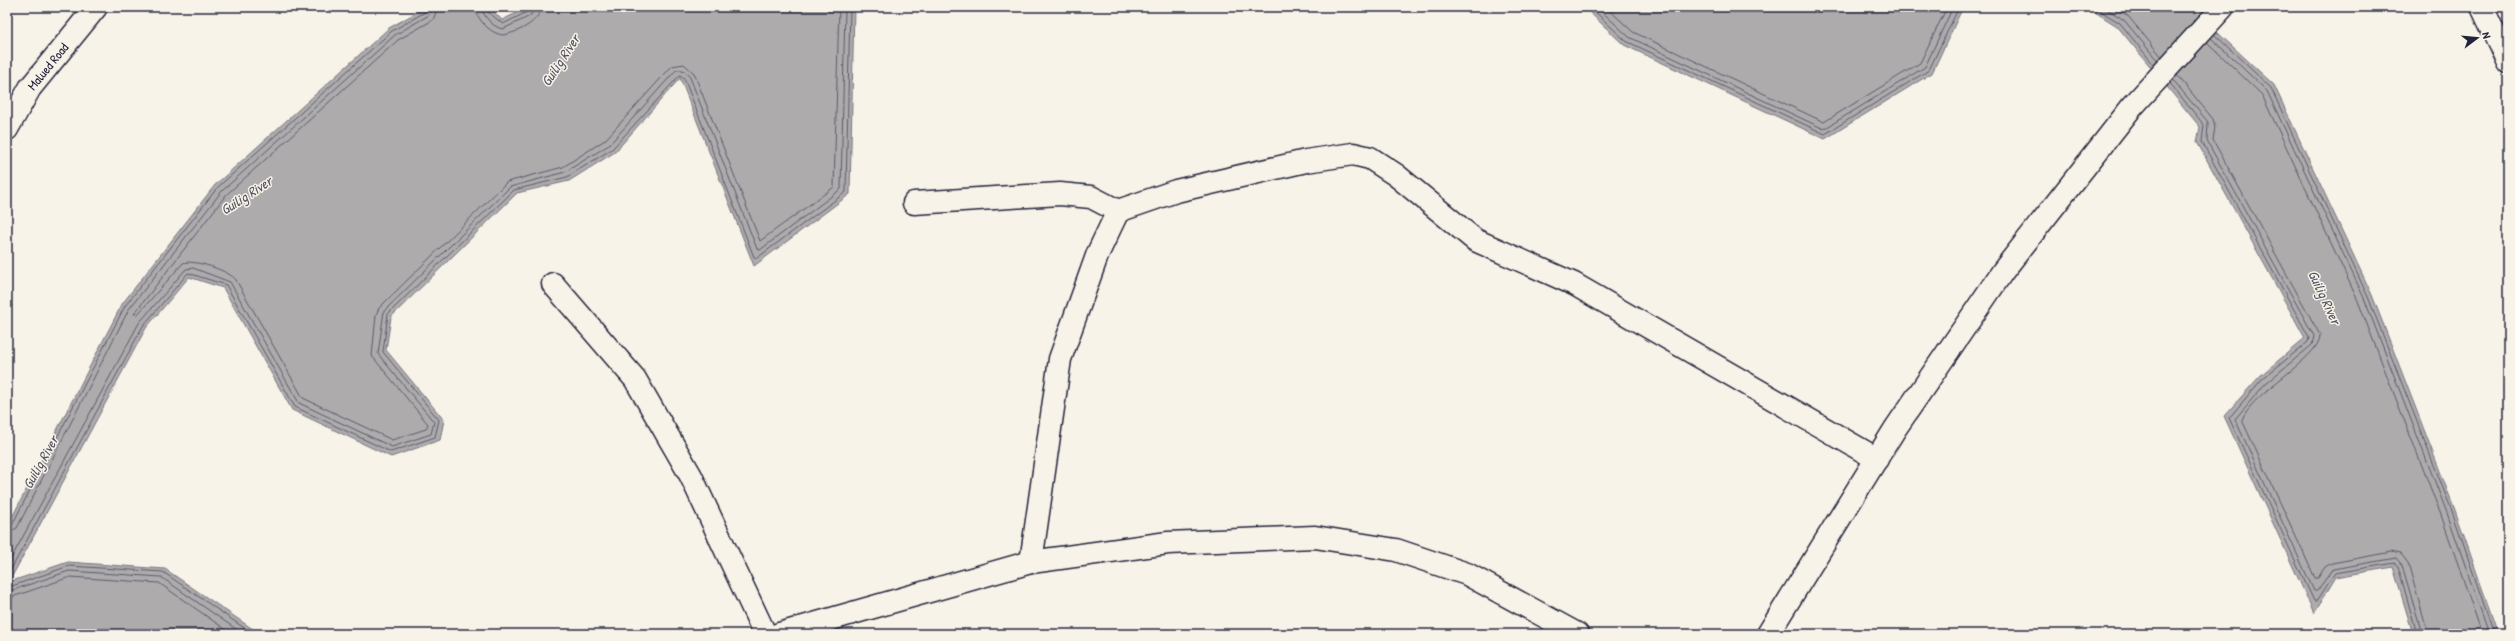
<svg xmlns="http://www.w3.org/2000/svg" width="2515" height="641" viewBox="0 0 2515 641" font-family="'Patrick Hand',sans-serif">
<style>
.water{fill:#aeabad;stroke:#76747f}
.lines{fill:none;stroke-linecap:round;stroke-linejoin:round}
.shore{stroke:#5a5969;stroke-width:1}
.minor-casing{stroke:#22223b;stroke-width:25}
.minor{stroke:#f7f3e8;stroke-width:22}
.labels{text-anchor:middle;dominant-baseline:central;stroke-width:3;stroke-linejoin:round;paint-order:stroke}
.street-label{font-size:13px;fill:#22223b;stroke:#f7f3e8}
.water-label{font-size:14px;font-style:italic;fill:#535263;stroke:#f7f3e8}
</style>
<rect width="100%" height="100%" fill="#f7f3e8"/>
<filter id="ink" filterUnits="userSpaceOnUse"><feTurbulence type="fractalNoise" baseFrequency=".025" numOctaves="2"/><feDisplacementMap in="SourceGraphic" scale="8" xChannelSelector="R" yChannelSelector="G"/><feConvolveMatrix kernelMatrix="1 2 1 2 8 2 1 2 1" color-interpolation-filters="sRGB"/></filter>
<g filter="url(#ink)">
<g class="water">
<path d="M426,7H489L502,20L529,7H854L850,194L754,266L680,78L615,152L569,181L517,193L391,317L386,350L444,420L440,440L391,457L292,410L223,288L189,277L146,328L9,582L68,562L165,569L260,634H7V527L122,304L215,185L389,28Z"/>
<path d="M1584,7H1963L1932,73L1825,139L1624,45Z"/>
<path d="M2087,7H2190L2274,85L2372,295L2455,510L2498,634H2413L2393,567L2336,577L2314,613L2224,416L2260,376L2305,338L2197,142L2200,127L2117,26Z"/>
</g>
<g class="lines">
<g class="shore">
<path d="M438,7L433,20L398,40L226,195L134,314L137,315L183,263C194,259 230,271 236,280L303,398L392,440L426,429L428,424L372,356L376,315L379,308L507,182L563,167L605,140L672,66L684,64L694,73L760,241L834,187L839,7"/>
<path d="M475,7C476,19 491,34 503,35C517,33 540,22 541,7"/>
<path d="M482,7C482,16 494,28 503,29L530,16L535,7"/>
<path d="M487,7L488,12L503,24L527,12L529,7"/>
<path d="M1590,7L1626,41L1825,134L1929,70L1959,7"/>
<path d="M1597,7L1629,37L1824,129L1925,67L1953,7"/>
<path d="M1606,7L1633,32L1824,122L1920,63L1947,7"/>
<path d="M2094,7L2120,23L2154,65"/>
<path d="M2104,7L2124,20L2158,61"/>
<path d="M2115,7L2128,16L2162,57"/>
<path d="M2214,34L2271,88L2368,297L2452,511L2494,634"/>
<path d="M2211,38L2267,91L2364,298L2447,513L2489,634"/>
<path d="M2207,42L2262,95L2358,301L2441,515L2482,634"/>
<path d="M2177,75L2213,119L2215,127L2213,140L2320,335C2321,358 2250,393 2242,420L2315,578H2318L2325,567L2332,563L2391,552L2401,554L2408,563L2428,634"/>
<path d="M2173,80L2208,122L2207,141L2314,336L2312,345L2266,383L2235,419L2314,591H2317L2333,569L2396,558L2402,565L2422,634"/>
<path d="M2170,83L2204,125L2202,142L2309,337L2308,342L2262,379L2229,418L2314,601H2317L2335,573L2394,563L2398,566L2417,634"/>
<path d="M7,528L12,525L125,306L218,187L392,31L425,12L427,7"/>
<path d="M7,533L17,528L129,309L222,191L395,35L429,15L432,7"/>
<path d="M7,566L139,323L186,269L193,268L230,282L299,403L392,447L431,434L434,422L378,354L384,311L510,187L565,172L609,145L676,70H683L689,75L757,249L760,250L841,189L845,7"/>
<path d="M7,577L143,326L188,273L226,285L295,407L391,452L435,437L439,420L383,352L388,314L514,190L567,177L612,149L680,75L684,78L754,257L757,258L846,192L850,7"/>
<path d="M7,585L12,586L69,566L163,572L253,634"/>
<path d="M7,590H13L69,571L161,577L243,634"/>
<path d="M7,597L15,596L70,577L159,583L232,634"/>
</g>
<g class="minor-casing">
<g id="minor">
<path d="M2482,7L2508,62"/>
<path id="s1" d="M7,129L30,88L96,7"/>
<path d="M914,203L1060,194L1091,197L1118,211L1176,191L1306,161L1353,154L1370,158L1396,175L1475,240L1574,284L1877,459"/>
<path d="M553,284L635,379L691,476L765,634"/>
<path d="M1031,562L1060,359L1098,253L1118,211"/>
<path d="M779,634L1031,562L1168,543L1315,537L1396,550L1467,574L1577,634"/>
<path d="M1768,634L1895,429L2003,271L2131,108L2223,7"/>
</g>
</g>
<use href="#minor" class="minor"/>
</g>
</g>
<g class="labels">
<g class="street-label">
<text stroke="none"><textPath href="#s1" startOffset="75">Malued Road</textPath></text>
</g>
<g class="water-label">
<text transform="translate(560 60) rotate(-57)">Guilig River</text>
<text transform="translate(246 195) rotate(-33)">Guilig River</text>
<text transform="translate(2325 297) rotate(65)">Guilig River</text>
<text transform="translate(40 462) rotate(-61)">Guilig River</text>
</g>
</g>
<rect width="2515" height="641" fill="none" stroke="#f7f3e8" stroke-width="24"/>
<rect x="12" y="12" width="2491" height="617" fill="none" stroke="#22223b" stroke-width="1.5" filter="url(#ink)"/>
<g transform="translate(2477 38) rotate(74)" stroke="#f7f3e8" stroke-width="3" paint-order="stroke">
<path d="M0-3L7 15L0 10L-7 15Z" fill="#22223b"/>
<text y="-6" font-size="11" font-weight="bold" text-anchor="middle" fill="#22223b">N</text>
</g>
</svg>
